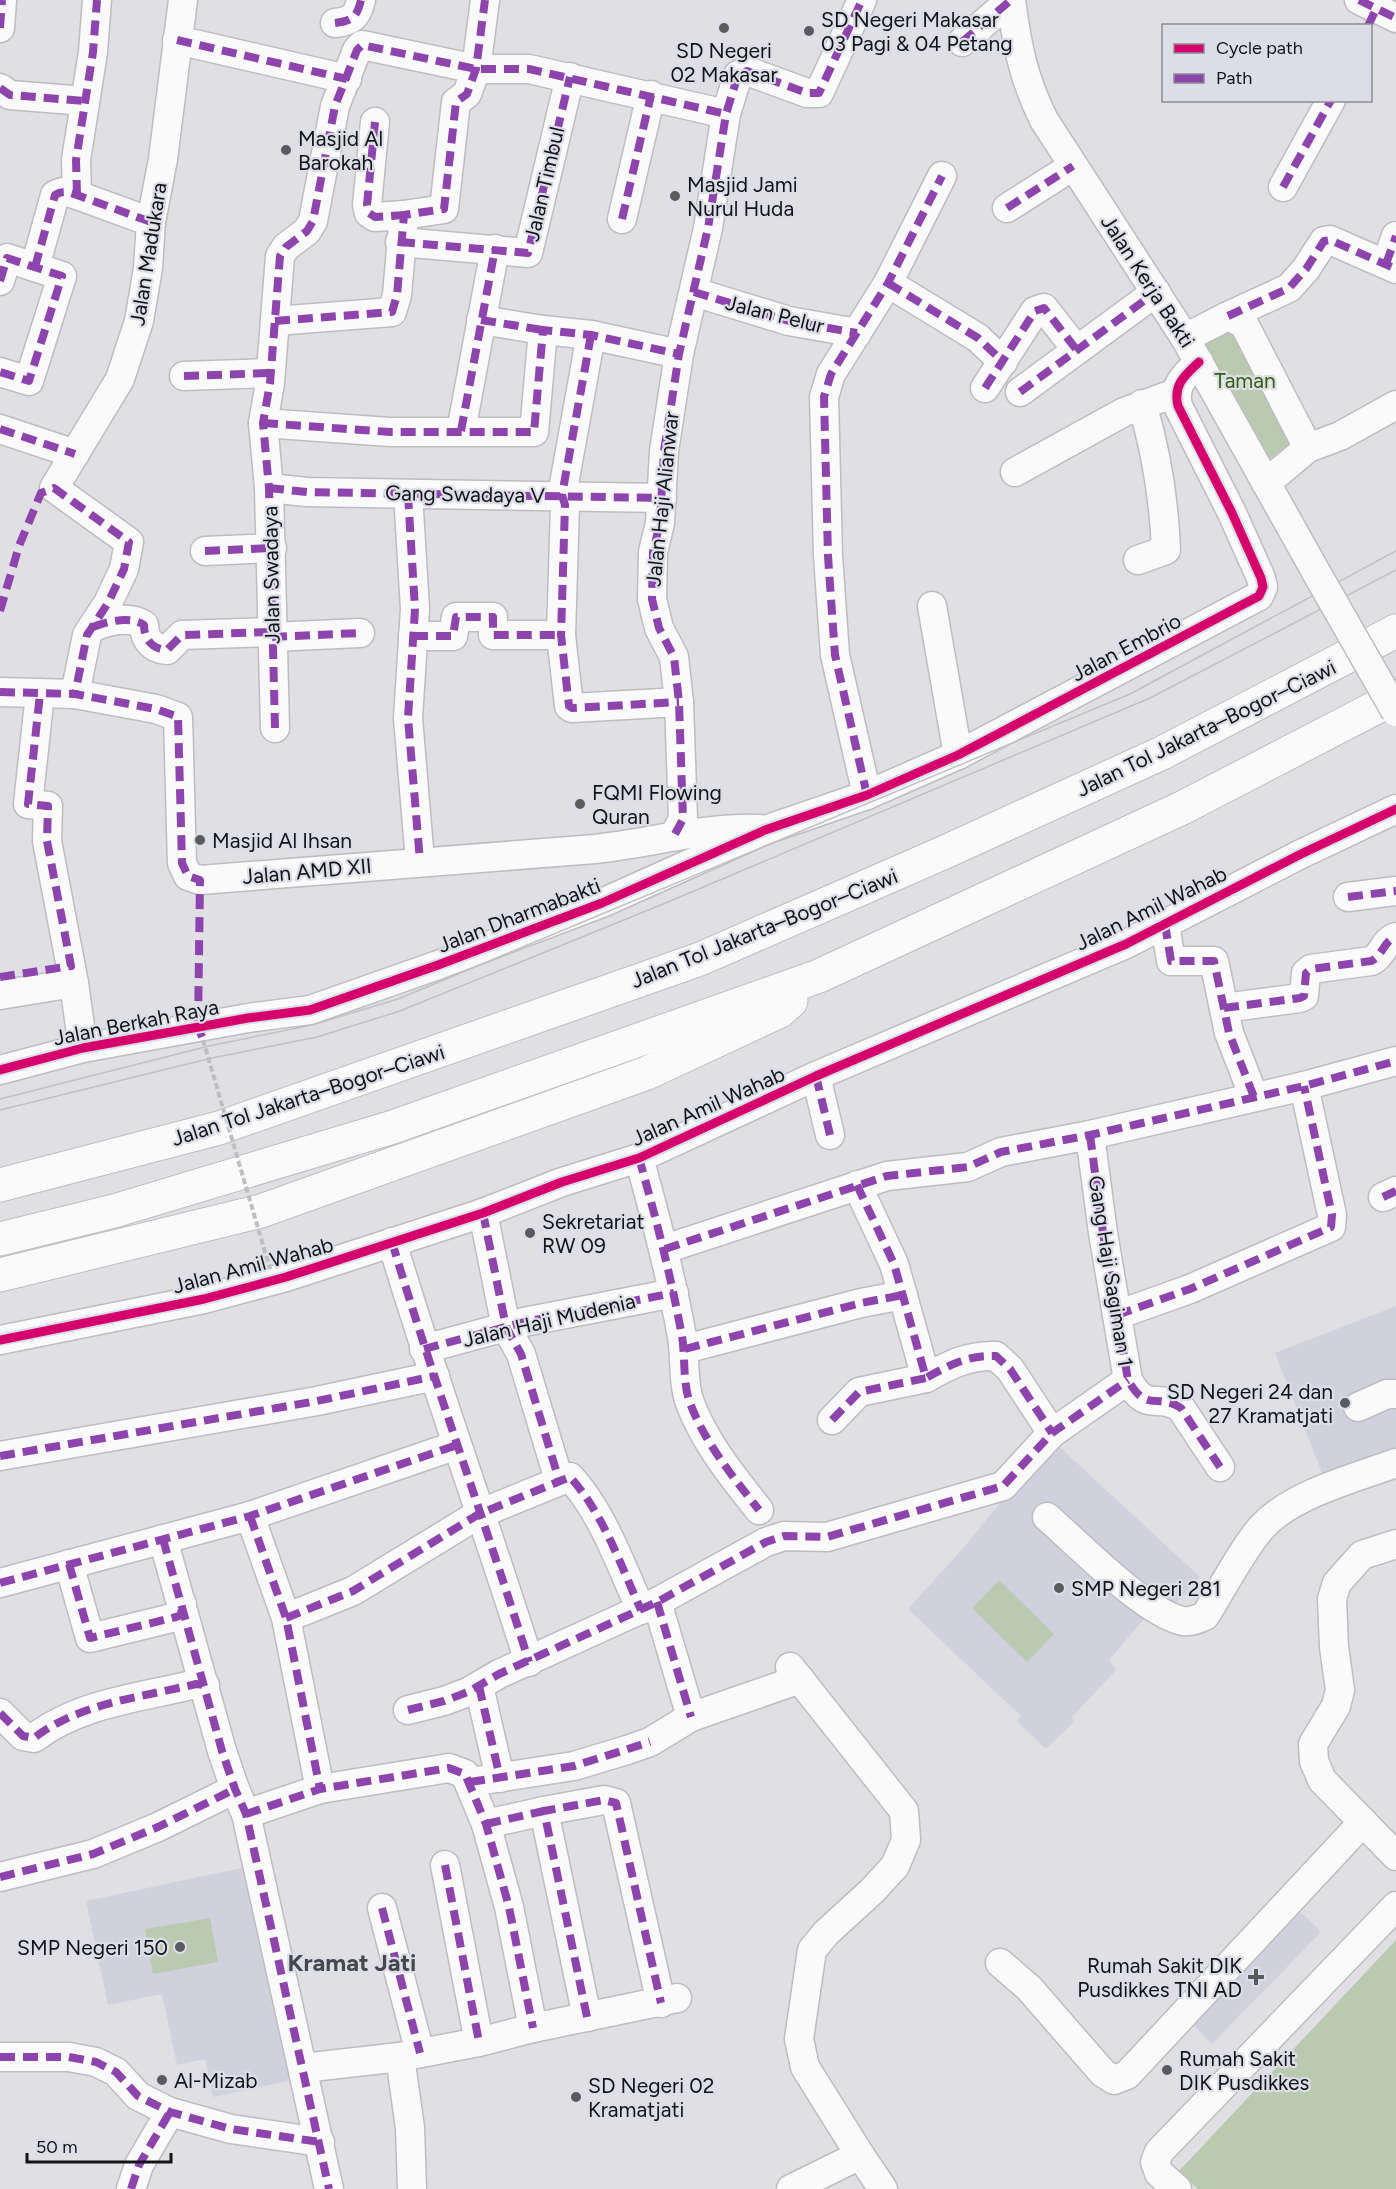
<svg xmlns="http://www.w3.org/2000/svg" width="1396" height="2189" viewBox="0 0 1396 2189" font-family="Figtree,sans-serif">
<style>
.built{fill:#cfd2dd}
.green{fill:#b9cab1}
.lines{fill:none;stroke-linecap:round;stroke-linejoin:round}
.minor-casing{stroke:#bdbdc1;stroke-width:31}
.highway-casing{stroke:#bdbdc1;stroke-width:35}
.minor{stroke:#fafafb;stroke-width:28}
.highway{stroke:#fafafb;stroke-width:33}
.tram{stroke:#c1c1c3;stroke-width:1.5}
.minor-bridge-casing{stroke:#bdbdc1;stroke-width:31;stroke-linecap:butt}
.path-bridge{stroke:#bdbec0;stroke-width:4;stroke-dasharray:6 3;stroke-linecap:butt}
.minor-bridge{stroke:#fafafb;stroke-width:28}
.quiet{stroke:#8e44ad;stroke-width:8;stroke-dasharray:15 8;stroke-linecap:butt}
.cycleway-casing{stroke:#dcdee7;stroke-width:13}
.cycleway{stroke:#d6006c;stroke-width:9}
.poi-dot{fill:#5a5b5f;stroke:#dcdee7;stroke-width:2}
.labels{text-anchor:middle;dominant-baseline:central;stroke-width:4.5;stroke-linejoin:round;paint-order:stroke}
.poi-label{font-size:21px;fill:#131417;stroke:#dcdee7;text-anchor:start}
.street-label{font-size:21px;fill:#131417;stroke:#dcdee7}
.park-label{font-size:21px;fill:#346109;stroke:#dcdee7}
.quarter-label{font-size:24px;font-weight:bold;fill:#46474e;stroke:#dcdee7}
</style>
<rect width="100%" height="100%" fill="#dfdfe4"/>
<g class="built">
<path d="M1396,1306V1454L1326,1483L1275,1353Z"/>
<path d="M1052,1440L1200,1577L1171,1609L1161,1599L1109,1660L1116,1670L1072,1717L1074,1722L1046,1749L1017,1721L1021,1716L908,1609L964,1547Z"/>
<path d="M246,1867L292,2080L213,2097L205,2059L177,2065L162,1994L108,2005L86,1901Z"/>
<path d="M1299,1910L1321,1932L1212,2044L1190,2022Z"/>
</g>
<g class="green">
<path d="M1232,326L1292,444L1268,460L1201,347Z"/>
<path d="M999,1580L1054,1634L1027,1662L972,1608Z"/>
<path d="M210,1918L218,1962L153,1974L145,1929Z"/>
<path d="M1396,1940V2189H1198L1179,2171Z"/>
</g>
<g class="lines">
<g class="minor-casing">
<g id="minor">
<path d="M1011,0C1017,45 1023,78 1044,120L1185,338L1316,572"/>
<path d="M1359,0L1396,18"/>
<path d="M335,23C352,21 357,17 361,0"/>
<path d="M0,28L2,0"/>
<path d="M177,40L347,79"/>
<path d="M962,42L1011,0"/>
<path d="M0,88L10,95L85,101"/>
<path d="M375,122L367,205L369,213L375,217L404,215"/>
<path d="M1283,187L1331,100"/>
<path d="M77,195L76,160L93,52L97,0"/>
<path d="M1007,208L1073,166"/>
<path d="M622,219L651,95"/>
<path d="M400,242L528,253L570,77"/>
<path d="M1386,264L1396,236"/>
<path d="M35,267L55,195C63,190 69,192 77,195L151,222"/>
<path d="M0,281L7,258L62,276L29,381L0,372"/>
<path d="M888,283L978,338L1003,362"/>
<path d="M694,292L789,321L857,333"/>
<path d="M1228,316L1289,288L1306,269L1324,241L1330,240L1396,269"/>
<path d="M481,320L543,330"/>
<path d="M275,321L392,312L397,295L404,215L444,209L456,102L467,94L476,69L485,0"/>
<path d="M591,335L562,495L565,505L561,635L569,706L572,708L679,702"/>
<path d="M1185,338L1228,316L1244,324L1308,448"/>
<path d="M184,376L270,373"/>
<path d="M985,388L1035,311L1044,308L1076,349"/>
<path d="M1020,392L1156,292"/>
<path d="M263,423L390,432H534L543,330L591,335L679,354"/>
<path d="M0,429L75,454"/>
<path d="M461,431L495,249"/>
<path d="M1015,472L1124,412L1175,393"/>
<path d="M1266,483L1308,448L1340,436L1396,405"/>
<path d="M269,488L307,492L662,498"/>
<path d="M408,494L415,609L408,718L420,861"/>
<path d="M205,551L272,548"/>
<path d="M1138,560L1166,550C1164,498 1157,454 1142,404"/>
<path d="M932,606L958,755"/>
<path d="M93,627C107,621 130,615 144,625C144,639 152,649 167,650L182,635L272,632"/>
<path d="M413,636H453L456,617H493V635H561"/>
<path d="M272,637L360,633"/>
<path d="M0,692L75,694L156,709L178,717L182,863L188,876L200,880L595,849C651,843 703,827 760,829"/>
<path d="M40,694L28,804L48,806L47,841L74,983L83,1048"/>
<path d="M75,694L87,635L108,603L124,569L129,542L54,488L120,379L139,321L148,268L151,222L163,159L183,0"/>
<path d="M275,728L269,488L263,423L270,383L280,256L286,247L307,231L313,221L335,106L357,50L362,45L476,69H529L726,114"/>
<path d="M867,795L835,655L828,556L824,397L831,374L888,283L942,176"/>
<path d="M675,834L683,819L679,702L674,657L659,628L652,599L653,552L660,523L664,451L679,354L708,228L726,114L738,75L747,71L807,93H819L862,0"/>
<path d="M1348,897L1396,891"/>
<path d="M1165,924L1171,961H1214L1229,1033L1254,1097"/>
<path d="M0,995L74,983"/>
<path d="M1224,1008L1300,998L1304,996L1306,973L1311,969L1371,961C1383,956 1383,941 1396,937"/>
<path d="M0,1070L83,1048L248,1018L310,1010L438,965L602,903L765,830L867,795L958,755L1259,596L1263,587L1261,578L1232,513L1178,406C1173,385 1184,376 1199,362"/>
<path d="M816,1076L830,1135"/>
<path d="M1090,1135L1103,1233L1128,1380C1147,1414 1156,1392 1181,1408L1220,1467"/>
<path d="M639,1158C655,1215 670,1272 681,1331C686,1353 682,1382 690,1403C705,1443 733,1477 759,1510"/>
<path d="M857,1185L894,1264L926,1378C949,1365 968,1355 996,1356L1010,1369L1052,1433"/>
<path d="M1383,1197L1396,1191"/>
<path d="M483,1213L506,1327L521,1354L559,1480"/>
<path d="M392,1242C434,1383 485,1521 529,1662"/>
<path d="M665,1249L887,1176L968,1167L1001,1152L1090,1135L1304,1086L1396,1061"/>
<path d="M1117,1315L1190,1289L1331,1227L1332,1215L1304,1086"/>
<path d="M0,1340L204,1299L286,1277L483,1213L562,1182L639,1158L816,1076L1126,944L1301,854L1396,809"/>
<path d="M424,1349L524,1322L674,1293"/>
<path d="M685,1349L861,1303L903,1295"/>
<path d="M1358,1407L1387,1394H1396"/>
<path d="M832,1420L859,1392L926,1378"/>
<path d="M0,1456L317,1401L435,1376"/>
<path d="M250,1516L286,1618L320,1789"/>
<path d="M1047,1517C1077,1543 1146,1614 1183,1621C1191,1622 1198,1619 1205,1616C1221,1591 1244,1546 1263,1526C1293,1494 1355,1478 1396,1463"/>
<path d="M163,1539L222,1751L235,1789L246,1814L329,2189"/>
<path d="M1396,1544L1362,1555L1337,1583L1332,1599L1334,1647L1340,1690L1336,1706L1313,1744L1314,1761L1322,1780L1396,1856"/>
<path d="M69,1564L90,1638L176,1617L181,1615L182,1604"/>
<path d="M0,1583L250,1516L457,1445"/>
<path d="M657,1602L691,1717"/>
<path d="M286,1618L353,1591L479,1514L570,1477C603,1513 621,1566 641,1610"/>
<path d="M790,1667L904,1811L906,1840L895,1866L872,1891L826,1933L812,1950L799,2039L805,2067L860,2155"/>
<path d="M479,1686L500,1778"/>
<path d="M408,1710L444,1701L468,1692L499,1674L657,1602L766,1542L784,1536L827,1537L1003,1486L1052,1433L1128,1380"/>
<path d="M0,1713L23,1736L34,1738C79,1703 143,1697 196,1684L205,1685"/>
<path d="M470,1782L574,1766L627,1750L650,1742L691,1717L800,1679"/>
<path d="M246,1814L320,1789L449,1768L465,1774L486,1824L509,1907L533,2028"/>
<path d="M486,1824L544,1811"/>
<path d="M445,1865L479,2042"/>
<path d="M0,1877L93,1854L158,1827L235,1789"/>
<path d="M382,1908L420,2053"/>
<path d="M1000,1963L1029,1988L1103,2073L1114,2080L1127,2075L1363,1822"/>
<path d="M587,2017L544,1811L604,1800L616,1803L661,2003"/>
<path d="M0,2057H69L96,2062L116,2072L138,2096L170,2112L231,2129L320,2142"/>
<path d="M400,2057L410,2128L412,2189"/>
<path d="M303,2068L400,2057L479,2042L533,2028L677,1998"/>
<path d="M131,2189L139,2165L170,2112"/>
<path d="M791,2189L860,2155L883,2189"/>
<path d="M1177,2189L1159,2173L1155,2162L1159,2152L1396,1906"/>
</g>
</g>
<g class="highway-casing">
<g id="highway">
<path d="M0,1185L219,1128L700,959L945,852L1162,753L1396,631"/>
<path d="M0,1239L114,1211L393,1127L819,976L1182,808L1396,697"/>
<path d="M0,1275L261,1211L647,1073L780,1011L791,1001"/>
</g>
</g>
<use href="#minor" class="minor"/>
<use href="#highway" class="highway"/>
<g class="tram">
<path d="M0,1099L209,1046L312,1025L398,999L1130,694L1396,551"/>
<path d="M0,1110L212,1058L317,1037L400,1011L668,902L1150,698L1396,570"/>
</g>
<g class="minor-bridge-casing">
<path id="minor-bridge" d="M1316,572L1396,712"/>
</g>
<path class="path-bridge" d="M203,1040L270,1269"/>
<use href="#minor-bridge" class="minor-bridge"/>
<g class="quiet">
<path d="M1359,0L1396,18"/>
<path d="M335,23C352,21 357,17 361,0"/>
<path d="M1368,26L1376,9"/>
<path d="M0,28L2,0"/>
<path d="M177,40L347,79"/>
<path d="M962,42L1011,0"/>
<path d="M0,88L10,95L85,101"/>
<path d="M375,122L367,205L369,213L375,217L404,215"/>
<path d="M1283,187L1331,100"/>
<path d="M77,195L76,160L93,52L97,0"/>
<path d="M1007,208L1073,166"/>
<path d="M622,219L651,95"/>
<path d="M400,242L528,253L570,77"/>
<path d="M1386,264L1396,236"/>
<path d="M35,267L55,195C63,190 69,192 77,195L151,222"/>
<path d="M0,281L7,258L62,276L29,381L0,372"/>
<path d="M888,283L978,338L1003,362"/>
<path d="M694,292L789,321L857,333"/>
<path d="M1228,316L1289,288L1306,269L1324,241L1330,240L1396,269"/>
<path d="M481,320L543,330"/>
<path d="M275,321L392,312L397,295L404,215L444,209L456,102L467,94L476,69L485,0"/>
<path d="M591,335L562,495L565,505L561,635L569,706L572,708L679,702"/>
<path d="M184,376L270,373"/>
<path d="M985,388L1035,311L1044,308L1076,349"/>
<path d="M1020,392L1156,292"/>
<path d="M263,423L390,432H534L543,330L591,335L679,354"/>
<path d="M0,429L75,454"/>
<path d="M461,431L495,249"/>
<path d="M269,488L307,492L662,498"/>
<path d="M408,494L415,609L408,718L420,861"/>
<path d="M205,551L272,548"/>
<path d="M0,611L19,546L41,493L54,488L129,542L124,569L108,603L87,635L75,694"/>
<path d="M93,627C108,621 131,616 144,625C144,639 152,649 167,650L182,635L272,632"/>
<path d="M413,636H453L456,617H493V635H561"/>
<path d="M272,637L360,633"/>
<path d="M0,692L75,694L156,709L178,717L182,863L188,876L200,880L198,1027L202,1037"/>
<path d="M275,728L269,488L263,423L270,383L280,256L286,247L307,231L313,221L335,106L357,50L362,45L476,69H529L726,114"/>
<path d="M867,795L835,655L828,556L824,397L831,374L888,283L942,176"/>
<path d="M675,834L683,819L679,702L674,657L659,628L652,599L653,552L660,523L664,451L679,354L708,228L726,114L738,75L747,71L807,93H819L862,0"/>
<path d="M1348,897L1396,891"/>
<path d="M1165,924L1171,961H1214L1229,1033L1254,1097"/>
<path d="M0,977L71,966L47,841L48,806L28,804L40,694"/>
<path d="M1224,1008L1300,998L1304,996L1306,973L1311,969L1371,961C1383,956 1383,941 1396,937"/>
<path d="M816,1076L830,1135"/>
<path d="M1090,1135L1103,1233L1128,1380C1147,1414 1156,1392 1181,1408L1220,1467"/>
<path d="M639,1158C655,1215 670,1272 681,1331C686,1353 682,1382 690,1403C705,1443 733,1477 759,1510"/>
<path d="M857,1185L894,1264L926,1378C949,1365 968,1355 996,1356L1010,1369L1052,1433"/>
<path d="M1383,1197L1396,1191"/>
<path d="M483,1213L506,1327L521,1354L559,1480"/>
<path d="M392,1242C434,1383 485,1521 529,1662"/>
<path d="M665,1249L887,1176L968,1167L1001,1152L1090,1135L1304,1086L1396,1061"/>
<path d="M1117,1315L1190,1289L1331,1227L1332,1215L1304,1086"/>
<path d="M424,1349L524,1322L674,1293"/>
<path d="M685,1349L861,1303L903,1295"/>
<path d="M832,1420L859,1392L926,1378"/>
<path d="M0,1456L317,1401L435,1376"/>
<path d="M250,1516L286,1618L320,1789"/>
<path d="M163,1539L222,1751L235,1789L246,1814L329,2189"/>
<path d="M69,1564L90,1638L176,1617L181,1615L182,1604"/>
<path d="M0,1583L250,1516L457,1445"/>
<path d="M657,1602L691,1717"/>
<path d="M286,1618L353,1591L479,1514L570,1477C603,1513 621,1566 641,1610"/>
<path d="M479,1686L500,1778"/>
<path d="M408,1710L444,1701L468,1692L499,1674L657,1602L766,1542L784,1536L827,1537L1003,1486L1052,1433L1128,1380"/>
<path d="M0,1713L23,1736L34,1738C79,1703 143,1697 196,1684L205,1685"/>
<path d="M470,1782L574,1766L650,1742"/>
<path d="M246,1814L320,1789L449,1768L465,1774L486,1824L509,1907L533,2028"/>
<path d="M486,1824L544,1811"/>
<path d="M445,1865L479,2042"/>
<path d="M0,1877L93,1854L158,1827L235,1789"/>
<path d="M382,1908L420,2053"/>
<path d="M587,2017L544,1811L604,1800L616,1803L661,2003"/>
<path d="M0,2057H69L96,2062L116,2072L138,2096L170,2112L231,2129L320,2142"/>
<path d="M131,2189L139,2165L170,2112"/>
</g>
<g class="cycleway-casing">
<g id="cycleway">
<path d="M0,1070L83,1048L248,1018L310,1010L438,965L602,903L765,830L867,795L958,755L1259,596L1263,587L1261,578L1232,513L1178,406C1173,385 1184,376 1199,362"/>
<path d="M0,1340L204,1299L286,1277L483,1213L562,1182L639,1158L816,1076L1126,944L1301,854L1396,809"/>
</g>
</g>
<use href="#cycleway" class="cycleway"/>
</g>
<g class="poi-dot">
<circle cx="724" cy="28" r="6"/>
<circle cx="809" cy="31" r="6"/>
<circle cx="286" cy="150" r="6"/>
<circle cx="675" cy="196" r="6"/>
<circle cx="580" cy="804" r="6"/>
<circle cx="200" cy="840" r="6"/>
<circle cx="530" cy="1233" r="6"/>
<circle cx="1345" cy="1403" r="6"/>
<circle cx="1059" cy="1588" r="6"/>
<circle cx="180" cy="1947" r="6"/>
<path d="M1253 1968h6v6h6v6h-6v6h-6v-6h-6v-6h6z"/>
<circle cx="1167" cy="2070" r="6"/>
<circle cx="162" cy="2080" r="6"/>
<circle cx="576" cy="2097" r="6"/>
</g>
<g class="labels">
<g class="poi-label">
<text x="821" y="19">SD Negeri Makasar<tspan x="821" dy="24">03 Pagi &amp; 04 Petang</tspan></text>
<text x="724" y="50" text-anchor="middle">SD Negeri<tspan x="724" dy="24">02 Makasar</tspan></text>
<text x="298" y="138">Masjid Al<tspan x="298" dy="24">Barokah</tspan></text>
<text x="687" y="184">Masjid Jami<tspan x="687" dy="24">Nurul Huda</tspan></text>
<text x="592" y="792">FQMI Flowing<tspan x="592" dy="24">Quran</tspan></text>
<text x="212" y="840">Masjid Al Ihsan</text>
<text x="542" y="1221">Sekretariat<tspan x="542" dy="24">RW 09</tspan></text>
<text x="1333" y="1391" text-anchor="end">SD Negeri 24 dan<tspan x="1333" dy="24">27 Kramatjati</tspan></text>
<text x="1071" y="1588">SMP Negeri 281</text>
<text x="168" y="1947" text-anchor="end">SMP Negeri 150</text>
<text x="1242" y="1965" text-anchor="end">Rumah Sakit DIK<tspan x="1242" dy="24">Pusdikkes TNI AD</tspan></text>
<text x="1179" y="2058">Rumah Sakit<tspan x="1179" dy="24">DIK Pusdikkes</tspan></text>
<text x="174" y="2080">Al-Mizab</text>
<text x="588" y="2085">SD Negeri 02<tspan x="588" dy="24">Kramatjati</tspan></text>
</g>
<g class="street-label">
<text transform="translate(544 184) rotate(-77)">Jalan Timbul</text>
<text transform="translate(148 254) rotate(-81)">Jalan Madukara</text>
<text transform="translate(1148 281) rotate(57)">Jalan Kerja Bakti</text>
<text transform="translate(775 314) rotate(14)">Jalan Pelur</text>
<text transform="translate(465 494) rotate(1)">Gang Swadaya V</text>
<text transform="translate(662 499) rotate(-84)">Jalan Haji Alianwar</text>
<text transform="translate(271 575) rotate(-91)">Jalan Swadaya</text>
<text transform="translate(1126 647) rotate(-28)">Jalan Embrio</text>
<text transform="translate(1206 728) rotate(-26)">Jalan Tol Jakarta–Bogor–Ciawi</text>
<text transform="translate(307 871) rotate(-5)">Jalan AMD XII</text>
<text transform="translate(1151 908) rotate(-26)">Jalan Amil Wahab</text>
<text transform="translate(519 915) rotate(-21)">Jalan Dharmabakti</text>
<text transform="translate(764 928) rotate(-22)">Jalan Tol Jakarta–Bogor–Ciawi</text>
<text transform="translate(136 1022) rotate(-11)">Jalan Berkah Raya</text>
<text transform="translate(308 1095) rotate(-18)">Jalan Tol Jakarta–Bogor–Ciawi</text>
<text transform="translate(708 1106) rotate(-24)">Jalan Amil Wahab</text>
<text transform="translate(253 1265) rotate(-15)">Jalan Amil Wahab</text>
<text transform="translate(1111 1271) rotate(81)">Gang Haji Sagiman 1</text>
<text transform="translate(549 1320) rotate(-13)">Jalan Haji Mudenia</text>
</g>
<g class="park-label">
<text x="1245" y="380">Taman</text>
</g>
<g class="quarter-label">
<text x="352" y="1962">Kramat Jati</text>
</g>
</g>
<rect x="1162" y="24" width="210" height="78" fill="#dcdee7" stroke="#8c8d94" stroke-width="1.5"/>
<rect x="1174" y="44" width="30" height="9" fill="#d6006c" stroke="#8c8d94" stroke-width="1.5"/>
<text x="1216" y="54" font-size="18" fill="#131417">Cycle path</text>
<rect x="1174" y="74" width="30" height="9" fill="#8e44ad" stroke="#8c8d94" stroke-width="1.5"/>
<text x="1216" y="84" font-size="18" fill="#131417">Path</text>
<path d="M27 2153v9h144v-9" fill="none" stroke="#131417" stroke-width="3"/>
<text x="36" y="2153" font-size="18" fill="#131417" stroke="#dcdee7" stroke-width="4.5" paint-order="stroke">50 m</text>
</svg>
